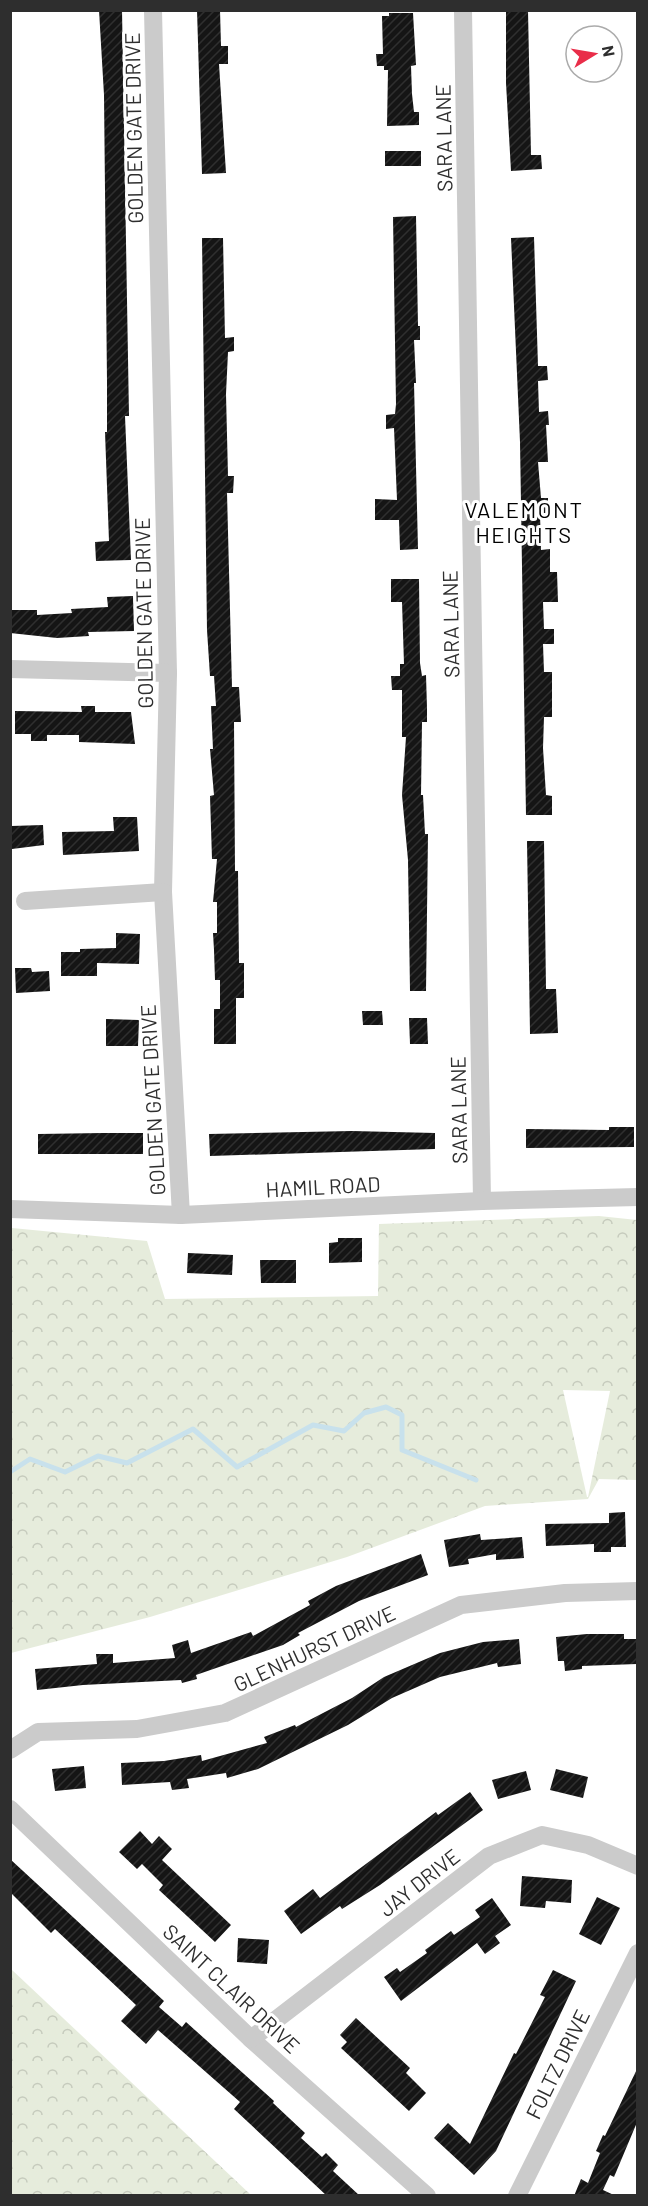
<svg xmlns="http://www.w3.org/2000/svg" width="648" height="2206" viewBox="0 0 648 2206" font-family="Barlow,sans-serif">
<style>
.forest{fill:url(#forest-crowns);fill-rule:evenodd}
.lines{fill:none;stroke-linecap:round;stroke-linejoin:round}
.stream{stroke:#c8e1ec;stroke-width:5}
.building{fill:url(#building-hatch)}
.minor{stroke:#cbcbcb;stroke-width:18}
.labels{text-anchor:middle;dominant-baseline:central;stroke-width:6;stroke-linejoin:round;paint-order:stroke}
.street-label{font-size:21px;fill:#2e2e2e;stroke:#fff}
.neighbourhood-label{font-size:22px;letter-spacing:1.5px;fill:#000;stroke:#fff}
</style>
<defs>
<pattern id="forest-crowns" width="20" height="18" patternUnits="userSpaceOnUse" patternTransform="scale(1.5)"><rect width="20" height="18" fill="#e6ecdc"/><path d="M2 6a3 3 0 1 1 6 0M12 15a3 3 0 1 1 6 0" fill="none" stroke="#c6cbbd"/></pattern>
<pattern id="building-hatch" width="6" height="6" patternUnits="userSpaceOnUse" patternTransform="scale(1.5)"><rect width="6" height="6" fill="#151515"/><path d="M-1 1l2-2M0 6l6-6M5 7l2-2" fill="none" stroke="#2f2f2f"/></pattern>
</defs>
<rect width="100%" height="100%" fill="#fff"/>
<g class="forest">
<path d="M599,1216L637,1220V1480L599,1479L588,1499L485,1506L347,1557L150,1617L11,1653L12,1228L147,1241L165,1299L378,1296L379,1224ZM563,1390L610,1391L588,1497H587Z"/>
<path d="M11,1969L251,2195H11Z"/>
</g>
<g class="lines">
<path class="stream" d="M10,1472L30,1459L65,1472L98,1456L127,1463L193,1429L237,1467L313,1425L344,1431L364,1413L386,1407L402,1415V1450L476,1480"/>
</g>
<g class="building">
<path d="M99,10H122L129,416H125L131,560L96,561L95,542L109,541L105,432H107V381L104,95Z"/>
<path d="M197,10H220L221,46H228V64H219L226,173L202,174Z"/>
<path d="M506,11H528L531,155H541L542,169L511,171L506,83Z"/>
<path d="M389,13H413L416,65L411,66L412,94L414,112H419V125L387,126L388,70H384V66H377L376,54H383L382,16H389Z"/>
<rect x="385" y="151" width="36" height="15"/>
<path d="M416,216L418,326H420V340H414L416,383H414L418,549L400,550L399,520H375V499L397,500L394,428L386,429V415L395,414L396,404L393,217Z"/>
<path d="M534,237L538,366H547L548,380L538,381L539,412L548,411L549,425H546L548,462H538L541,498H548V513H540L541,550L550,549V572H557L558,602H543L544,629H554V644H543L544,672H552V717H544L543,748L546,795L552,796V815H526L520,442L511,238Z"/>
<path d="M202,238H223L225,338L234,337V351L228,352L226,394L228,476H234L233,493H227L232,687H239L241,722H234L235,871H238L239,963H244V998H236V1044H214V1009H220V980H215L214,950L213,933H217V902H213L217,859H212L210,796L214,795L210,749H213L211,706H216L214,676H210L207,630Z"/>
<path d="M391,579H419L420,663L422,676L426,675L427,708V722H422L421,795H423L425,834H428L426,991H410L408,860L402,795L406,737H402V690H392L391,676H400V664H404L402,602H391Z"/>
<path d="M133,596L134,631L88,632L89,636L57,638L10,633V610H37V615L72,613L71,609L108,607L107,597Z"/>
<path d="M81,706H95V712H131L135,744L79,742V735H47V741H31V734H15V711L82,712Z"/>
<path d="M113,817H137L139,851L63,855L62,832L114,831Z"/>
<path d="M43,825L44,845L12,849L11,826Z"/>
<path d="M527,841H544L546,989H556L558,1033L530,1034Z"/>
<path d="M116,933L140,934L139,964L97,963V976H61V952H80V949L116,948Z"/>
<path d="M15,968H31L32,972L49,971L50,991L16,993Z"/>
<path d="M362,1011H382L383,1025H363Z"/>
<path d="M409,1018H427L428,1044H410Z"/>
<path d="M106,1019L139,1020L138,1046H106Z"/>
<path d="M609,1127H634V1147L526,1148V1129L609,1130Z"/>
<path d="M352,1131L435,1133V1149L210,1156L209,1134Z"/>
<path d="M103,1133H143V1154H38V1134Z"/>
<path d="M338,1238H362V1262L329,1263V1243L338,1242Z"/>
<path d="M188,1253L233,1255L232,1275L187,1273Z"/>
<path d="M260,1260H296V1283H261Z"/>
<path d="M625,1512L626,1547H611V1552H594V1544L546,1546L545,1524L609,1523V1513Z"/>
<path d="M480,1534L481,1540L522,1537L524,1558L496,1560V1554L468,1559L469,1564L449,1567L444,1540Z"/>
<path d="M421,1554L428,1575L359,1601L298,1633L300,1635L283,1645L196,1675L197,1679L182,1683L181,1680L83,1685L37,1690L35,1669L97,1664L96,1654H113V1663L175,1658L172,1645L188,1640L191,1653L251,1632L253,1636L310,1605L308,1601L336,1586Z"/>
<path d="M587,1634H624V1639H636L637,1664L582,1666V1669L565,1671L564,1661H558L556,1637Z"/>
<path d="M519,1639L521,1664L498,1667L497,1663L440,1677L392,1698L348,1725L258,1769L227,1778L226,1773L187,1779L189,1788L172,1790L170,1782L122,1785L121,1763L164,1761L201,1755L202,1761L267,1743L264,1737L295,1725L296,1727L352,1698L384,1677L440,1653L483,1642Z"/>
<path d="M84,1766L86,1788L55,1791L52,1769Z"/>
<path d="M556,1769L588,1777L583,1798L550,1790Z"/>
<path d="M526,1771L531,1790L498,1799L492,1780Z"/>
<path d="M470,1792L483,1810L380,1885L342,1909L340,1906L301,1934L284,1911L313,1889L320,1898L436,1812L438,1815Z"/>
<path d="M140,1831L152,1844L159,1836L172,1849L162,1860L231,1925L215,1942L159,1890L163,1885L142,1864L137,1869L119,1852Z"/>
<path d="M10,1859L164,2001L159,2007L182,2027L186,2022L274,2101L273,2103L305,2133L301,2138L322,2157L326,2153L338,2165L333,2171L360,2196H327L234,2109L240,2102L158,2030L146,2044L121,2021L136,2005L55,1929L51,1933L10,1892Z"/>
<path d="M522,1876L572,1880L571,1903L546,1901L545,1908L520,1906Z"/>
<path d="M597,1897L620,1908L601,1945L579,1934Z"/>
<path d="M492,1898L511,1925L495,1936L500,1943L485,1954L477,1943L401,2001L384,1977L397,1968L400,1972L427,1953L425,1950L451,1931L454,1935L480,1917L475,1910Z"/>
<path d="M238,1938L269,1940L267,1964L237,1962Z"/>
<path d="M553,1970L576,1981L496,2151L474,2175L434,2138L448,2123L470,2144L514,2053L516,2054L545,1997L540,1995Z"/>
<path d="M356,2018L410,2068L406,2073L426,2093L409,2111L341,2048L347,2042L340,2035Z"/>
<path d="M638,2067V2120L614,2177L610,2175L603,2190L616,2196H574L581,2179L588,2183L600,2153L596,2151L603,2135L605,2136Z"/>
</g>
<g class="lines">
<g class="minor">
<path d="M153,10L168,673L163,892L181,1215"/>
<path d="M463,10L482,1201"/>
<path d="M10,669L168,673"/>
<path d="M25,901L163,892"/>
<path d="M10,1209L181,1215L482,1201L638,1197"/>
<path d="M10,1750L38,1732L137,1729L225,1713L461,1605L565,1593L638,1591"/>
<path d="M10,1809L251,2039L427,2196"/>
<path d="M251,2039L489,1856L542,1835L588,1845L638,1866"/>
<path d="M517,2196L638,1953"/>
</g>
</g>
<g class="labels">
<g class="street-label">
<text transform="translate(133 128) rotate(-91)">GOLDEN GATE DRIVE</text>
<text transform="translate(443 138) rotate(-91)">SARA LANE</text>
<text transform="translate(143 613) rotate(-91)">GOLDEN GATE DRIVE</text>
<text transform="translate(450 624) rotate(-91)">SARA LANE</text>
<text transform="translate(152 1100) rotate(-93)">GOLDEN GATE DRIVE</text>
<text transform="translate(458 1110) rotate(-91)">SARA LANE</text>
<text transform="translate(323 1186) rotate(-3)">HAMIL ROAD</text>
<text transform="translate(314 1648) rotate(-25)">GLENHURST DRIVE</text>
<text transform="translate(419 1882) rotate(-38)">JAY DRIVE</text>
<text transform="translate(232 1988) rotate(43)">SAINT CLAIR DRIVE</text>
<text transform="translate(557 2064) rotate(-64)">FOLTZ DRIVE</text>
</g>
<g class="neighbourhood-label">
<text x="524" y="509">VALEMONT<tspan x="524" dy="25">HEIGHTS</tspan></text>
</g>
</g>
<rect width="648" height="2206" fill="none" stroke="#2e2e2e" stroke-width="24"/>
<g transform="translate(594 54) rotate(79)"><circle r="28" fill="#ffffff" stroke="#ababab" stroke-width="1.5"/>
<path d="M0-4.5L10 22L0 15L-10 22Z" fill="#e92d49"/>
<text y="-9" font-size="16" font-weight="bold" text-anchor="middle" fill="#2e2e2e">N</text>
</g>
</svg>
